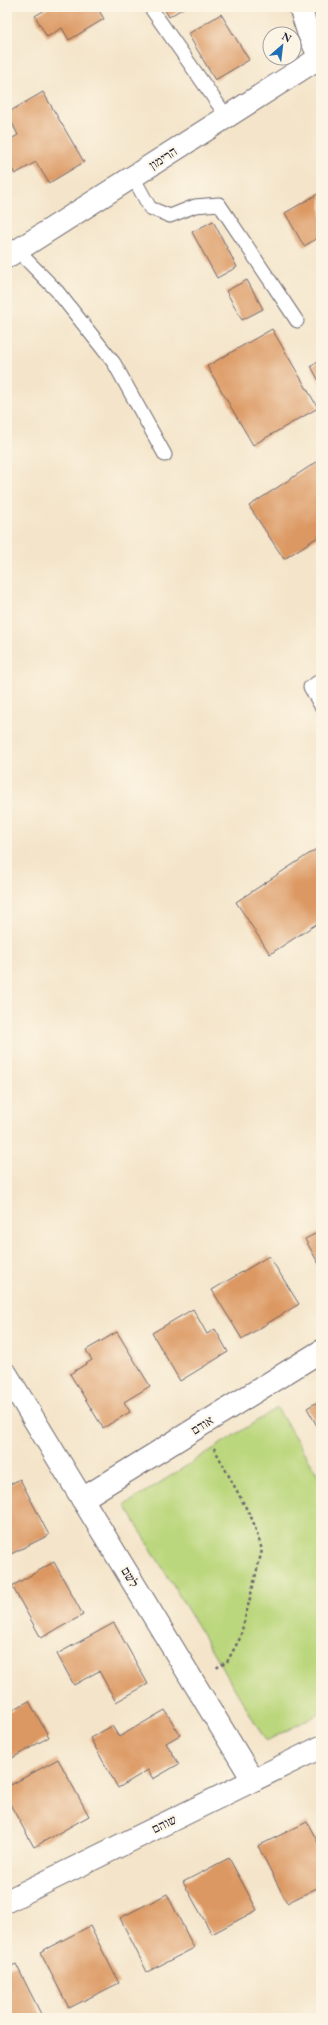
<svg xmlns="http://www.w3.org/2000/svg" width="328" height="2025" viewBox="0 0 328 2025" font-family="'EB Garamond','Frank Ruhl Libre',serif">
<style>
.green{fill:#bbd77d;stroke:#6e7c5c}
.building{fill:#dc9862}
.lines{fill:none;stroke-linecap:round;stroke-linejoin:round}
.service-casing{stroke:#6c666d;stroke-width:15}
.minor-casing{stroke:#6c666d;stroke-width:24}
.path{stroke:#6c666d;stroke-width:2.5;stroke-dasharray:3 3;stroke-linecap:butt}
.service{stroke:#fff;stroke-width:13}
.minor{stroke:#fff;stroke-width:22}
.labels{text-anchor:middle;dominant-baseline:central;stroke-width:4;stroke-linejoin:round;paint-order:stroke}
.street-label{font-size:13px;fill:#22223b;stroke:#fcf5e5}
</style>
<rect width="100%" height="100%" fill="#fcf5e5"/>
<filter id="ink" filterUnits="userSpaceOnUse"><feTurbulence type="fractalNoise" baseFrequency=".025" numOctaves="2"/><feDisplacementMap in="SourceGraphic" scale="8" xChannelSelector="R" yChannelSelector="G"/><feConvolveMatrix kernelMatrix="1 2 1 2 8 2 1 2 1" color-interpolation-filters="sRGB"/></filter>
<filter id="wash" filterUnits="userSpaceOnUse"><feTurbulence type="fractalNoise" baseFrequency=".012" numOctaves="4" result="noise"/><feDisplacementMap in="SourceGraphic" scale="16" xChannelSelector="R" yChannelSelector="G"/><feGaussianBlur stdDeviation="0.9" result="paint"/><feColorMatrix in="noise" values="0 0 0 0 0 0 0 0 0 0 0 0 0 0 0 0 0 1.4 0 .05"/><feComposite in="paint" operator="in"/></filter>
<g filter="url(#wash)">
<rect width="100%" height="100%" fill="#f4e5ca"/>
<path class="green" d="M277,1408L321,1480V1713L266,1741L125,1505Z"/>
<g id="blocks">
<g class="building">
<path d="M50,7H97L104,19L69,40L62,28L47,37L35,16Z"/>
<path d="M163,7H185L169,17Z"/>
<path d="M221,14L249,60L215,80L188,34Z"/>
<path d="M43,92L84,162L49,183L36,162L15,174L7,161V141L18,135L7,113Z"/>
<path d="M321,192V239L320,237L304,246L285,213Z"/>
<path d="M213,221L237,267L217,278L192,232Z"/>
<path d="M247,280L263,309L242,320L226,291Z"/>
<path d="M272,329L318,408L253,445L207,366Z"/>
<path d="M321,360V385L311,366Z"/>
<path d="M321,459V535L284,559L249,506Z"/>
<path d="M321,846V921L270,954L236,902Z"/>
<path d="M321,1231V1268L305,1239Z"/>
<path d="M269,1256L299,1304L242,1339L212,1290Z"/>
<path d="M193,1309L207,1334L215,1329L228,1352L180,1381L152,1333Z"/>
<path d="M117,1332L150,1386L124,1402L130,1412L103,1428L70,1374L92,1360L86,1350Z"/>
<path d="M321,1400V1433L307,1408Z"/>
<path d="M20,1479L49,1535L7,1556V1486Z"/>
<path d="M54,1562L83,1615L41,1638L12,1586Z"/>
<path d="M114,1623L148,1684L116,1702L99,1671L74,1685L57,1654Z"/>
<path d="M29,1701L49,1737L7,1761V1713Z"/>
<path d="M165,1710L180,1735L166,1743L179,1764L153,1779L148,1770L118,1788L90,1738L112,1726L119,1737Z"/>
<path d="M58,1759L89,1816L34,1847L7,1799V1787Z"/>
<path d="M307,1822L321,1848V1886L287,1903L258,1846Z"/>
<path d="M229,1858L257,1910L212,1934L183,1882Z"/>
<path d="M167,1894L194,1948L147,1972L120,1918Z"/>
<path d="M90,1926L119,1983L69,2008L40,1952Z"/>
<path d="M16,1964L43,2018H7V1968Z"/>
</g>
</g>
</g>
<g filter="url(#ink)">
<use href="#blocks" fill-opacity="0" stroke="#6c666d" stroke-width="1"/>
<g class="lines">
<g class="service-casing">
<g id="service">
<path d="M150,7L227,117"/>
<path d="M133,177L150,208L170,216L195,206L219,204L297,321"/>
<path d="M18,251L57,291L114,363L165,455"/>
<path d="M321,680L310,687L321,706"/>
</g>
</g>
<g class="minor-casing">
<g id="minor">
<path d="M300,7L308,32L321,61"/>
<path d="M7,257L319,58"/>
<path d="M7,1375L253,1780"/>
<path d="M82,1499L321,1351"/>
<path d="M7,1901L321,1747"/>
</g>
</g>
<path class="path" d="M214,1448L253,1521L262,1550L240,1638L227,1662L216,1668"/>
<use href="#service" class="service"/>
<use href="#minor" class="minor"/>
</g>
</g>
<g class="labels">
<g class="street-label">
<text transform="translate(163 158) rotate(-33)">הרימון</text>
<text transform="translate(202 1425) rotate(-32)">אודם</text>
<text transform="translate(130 1577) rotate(59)">לשם</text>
<text transform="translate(164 1824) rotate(-26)">שוהם</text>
</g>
</g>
<rect width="328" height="2025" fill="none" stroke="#fcf5e5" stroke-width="24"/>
<g transform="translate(282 46) rotate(28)"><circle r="19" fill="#fcf5e5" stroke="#a5a1a1"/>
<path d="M0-3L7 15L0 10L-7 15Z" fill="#1f6fb2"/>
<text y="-6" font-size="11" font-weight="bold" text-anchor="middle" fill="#22223b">N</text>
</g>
</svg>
